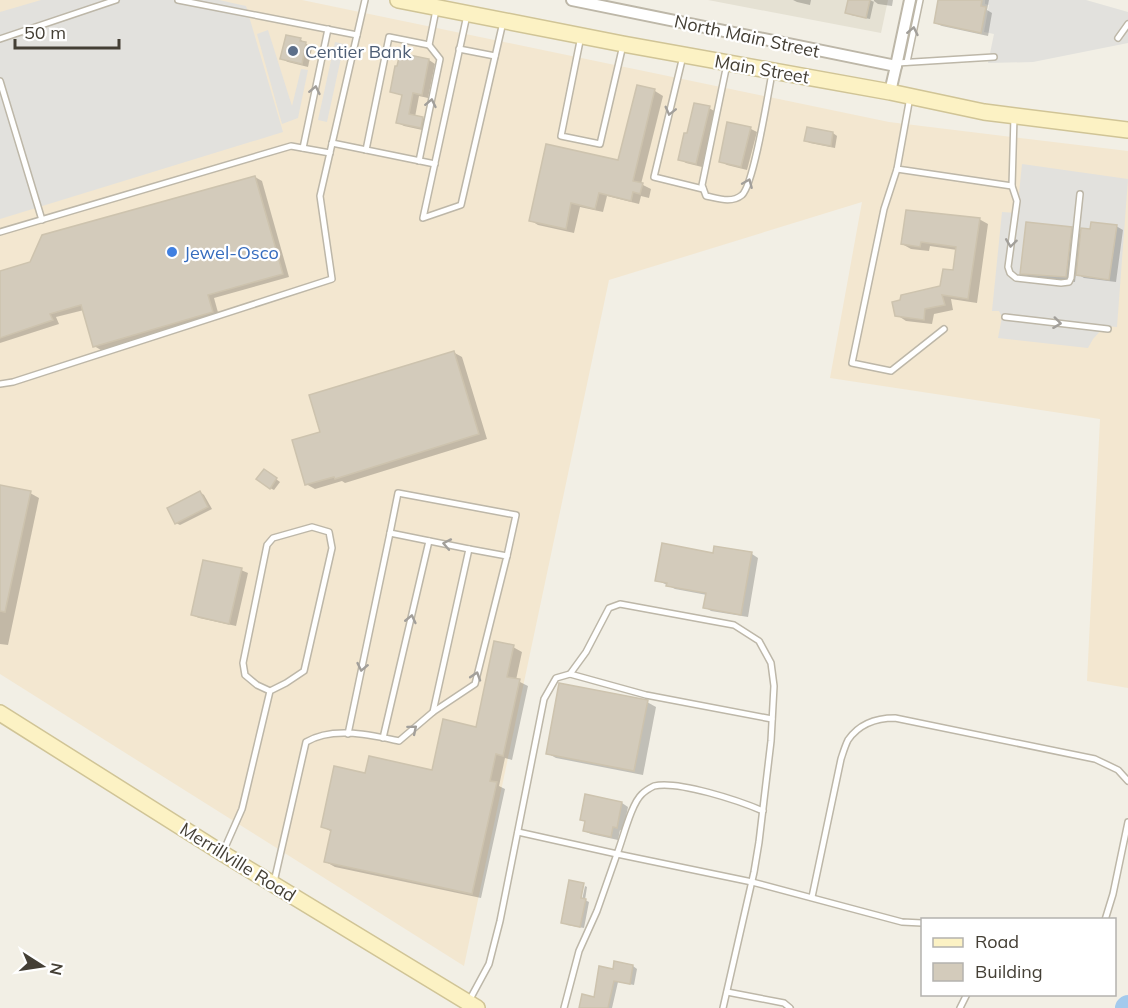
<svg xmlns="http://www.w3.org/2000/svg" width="1128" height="1008" viewBox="0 0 1128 1008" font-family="Mulish,sans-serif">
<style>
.residential{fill:#e5e1d3}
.commercial{fill:#f3e7d0}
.parking{fill:#e2e1dd}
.shadow{fill:#0003}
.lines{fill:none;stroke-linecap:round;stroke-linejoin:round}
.river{stroke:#a3caed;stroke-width:24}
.building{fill:#d3cbbb;stroke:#cdc3ae;stroke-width:1.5}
.lane-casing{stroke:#bdb7a8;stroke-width:8}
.street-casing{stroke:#bdb7a8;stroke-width:14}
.secondary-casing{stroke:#d0c496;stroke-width:18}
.lane{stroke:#fff;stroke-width:5}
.street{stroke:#fff;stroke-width:10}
.secondary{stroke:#fcf2c4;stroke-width:15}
.oneway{stroke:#a29f9a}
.service-dot{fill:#5c6f8a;stroke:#fff;stroke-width:2}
.shop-dot{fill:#3f7fe0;stroke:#fff;stroke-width:2}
.labels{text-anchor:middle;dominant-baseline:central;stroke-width:4.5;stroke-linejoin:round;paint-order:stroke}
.street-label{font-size:18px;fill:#443f35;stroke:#fff}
.service-label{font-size:18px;fill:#4e5e75;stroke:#fff;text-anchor:start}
.shop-label{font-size:18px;fill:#366cbe;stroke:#fff;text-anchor:start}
</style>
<rect width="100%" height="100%" fill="#f2efe5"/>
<path class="residential" d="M708,0H888L881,33Z"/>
<path class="commercial" d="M0,0H302L889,122L1128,151V688L1087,681L1100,419L830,378L862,202L609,280L464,966L0,674Z"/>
<g class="parking">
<path d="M41,0H219L246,6L283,132L0,219V12Z"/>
<path d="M985,0H1086L1128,12V43L1033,62L988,63L994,34L984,32L989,5L985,4Z"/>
<path d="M268,30L292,106L301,69L308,70L298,118L282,124L257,34Z"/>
<path d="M335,42L344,44L327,122L318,120Z"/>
<path d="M1022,164L1128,179L1117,327L1105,326L1093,339L1088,348L998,338L1002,317L999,311H992L1002,212L1017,213Z"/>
</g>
<g class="shadow">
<path d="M793,0H811L810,5L797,2Z"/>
<path d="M850,0H870L874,2V0H893L892,6L878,4L874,1L870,19L851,15L847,12Z"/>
<path d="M940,0H989L987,10L992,13L988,36L942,26L935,23Z"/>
<path d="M287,37L301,40L312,48L308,67L288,62L282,59Z"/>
<path d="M429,60L435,64L428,98L419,96L415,117L423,118L429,122L427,131L404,126L398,123L403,96L391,91Z"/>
<path d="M638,87L655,91L663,96L641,184L651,189L649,198L641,196L639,204L607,196L603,212L580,207L574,233L538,225L530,220L619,162Z"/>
<path d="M709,108L716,112L702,167L686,163L680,159L688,135Z"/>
<path d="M751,129L757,132L747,170L727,165L720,161Z"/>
<path d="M808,129L833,133L837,136L835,148L810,143L806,141Z"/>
<path d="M255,177L262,181L289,277L214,298L219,316L101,350L94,346L84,310L56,317L59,324L0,343V272L31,264Z"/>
<path d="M979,219L988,224L977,303L951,299L953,310L934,314L932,324L906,321L897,315L942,287L954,272L957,250L930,246L929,251L911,249L902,244Z"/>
<path d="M1116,226L1123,230L1116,282L1084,278L1076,273L1075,282L1031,278L1022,273L1071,229L1082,235Z"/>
<path d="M453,352L462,357L487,439L345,483L342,481L315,489L306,484L322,433Z"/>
<path d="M268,473L280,482L274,490L270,488Z"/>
<path d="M0,486L30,493L39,498L8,645L0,644Z"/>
<path d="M200,492L204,495L212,509L180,525L176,523Z"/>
<path d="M715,547L752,554L758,558L748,617L711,611L705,607L707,595L675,589L657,580L714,555Z"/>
<path d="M241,570L248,573L236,626L199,618L192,615Z"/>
<path d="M513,647L522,652L516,680L528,686L512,760L505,758L499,786L505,789L481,898L335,867L326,862L332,832L323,827L366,775L433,772L477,728Z"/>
<path d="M647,702L656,707L643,775L556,758L547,753Z"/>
<path d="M622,803L628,807L623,831L620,830L618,840L591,834L584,831L586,822L582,820Z"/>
<path d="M585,886L587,887L585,900L589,902L584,928L567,925L563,922L578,905H581Z"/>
<path d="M616,963L633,966L637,969L634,985L618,982L612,1008H581L595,998L614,970Z"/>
</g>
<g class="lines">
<path class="river" d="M1127,1008L1128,1007"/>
</g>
<g class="building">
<path d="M848,0H870L866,18L845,13Z"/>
<path d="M938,0H982L981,6L986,7L981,33L934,23Z"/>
<path d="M286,35L301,38L300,41L306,42L302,64L280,59Z"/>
<path d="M400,53L429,59L422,95L413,93L409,114L423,117L421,128L396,123L402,95L390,92L395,66H397Z"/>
<path d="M637,85L655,89L633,181L643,183L640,194L633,192L631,201L599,193L595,209L571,203L566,229L529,221L546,144L618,160Z"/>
<path d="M694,103L710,106L696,164L678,160L684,133H687Z"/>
<path d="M727,122L751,127L741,167L719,162Z"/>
<path d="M807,127L833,132L831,146L804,141Z"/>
<path d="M255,176L283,274L208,295L213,312L93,347L81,305L50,314L53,320L0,338V271L30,262L42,235Z"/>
<path d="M906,210L980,218L968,299L942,295L945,305L925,309L924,320L895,316L892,302L900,300L901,295L940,286L943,269L953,270L956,247L921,242L920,247L901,244Z"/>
<path d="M1026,222L1072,227L1066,277L1020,274Z"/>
<path d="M1091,222L1117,225L1109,280L1076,275L1081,228L1090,229Z"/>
<path d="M454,351L479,434L335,479L334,477L305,485L292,440L320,432L309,395Z"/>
<path d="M264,469L277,478L270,489L256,479Z"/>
<path d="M0,485L31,491L5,612L0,611Z"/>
<path d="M200,491L208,507L175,524L167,508Z"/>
<path d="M662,543L713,553L714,546L752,552L741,615L703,608L706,593L666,586L667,583L655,581Z"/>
<path d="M203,560L242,568L229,624L191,615Z"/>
<path d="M494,641L514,645L507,677L520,679L503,756L496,754L490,781L497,782L472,894L324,862L331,830L321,827L334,766L365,773L369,756L432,770L443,719L476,727Z"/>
<path d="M559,683L648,700L634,771L546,754Z"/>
<path d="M585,794L622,802L617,828L613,827L611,837L583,831L585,821L580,820Z"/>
<path d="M569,880L584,883L581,898L586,899L580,927L561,923Z"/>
<path d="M614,961L633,965L630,984L614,981L608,1008H579L582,994L594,997L599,966L613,969Z"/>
</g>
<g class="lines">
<g class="lane-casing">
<g id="lane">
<path d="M178,0L357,35"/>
<path d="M467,15L423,218L461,205L503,22"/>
<path d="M581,36L561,136L600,144L623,45"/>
<path d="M1118,38L1128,24"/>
<path d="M0,39L116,0"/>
<path d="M459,49L495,56"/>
<path d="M683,56L654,177L703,189"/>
<path d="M907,62L920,0"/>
<path d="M897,63L994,57"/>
<path d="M727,64L702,185L706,196C717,198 731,204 742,195C754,184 768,94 772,73"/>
<path d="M0,81L42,220"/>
<path d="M910,97L897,169L1012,186"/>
<path d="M1014,117L1012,186L1017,201L1008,267L1010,273L1016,278L1061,283L1069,282L1071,278L1080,194"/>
<path d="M332,143L435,164"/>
<path d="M303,148L328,29"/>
<path d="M366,150L389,37L429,45L436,10"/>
<path d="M419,161L440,59L429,45"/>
<path d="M897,169L884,209L852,363L891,371L944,329"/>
<path d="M0,232L291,146L330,153"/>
<path d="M1005,317L1108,329"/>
<path d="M0,384L13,382L332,279L320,196L365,0"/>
<path d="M390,533L398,493L516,515L507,556"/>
<path d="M570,674L646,695L772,719"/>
<path d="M433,712L475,684L507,556L469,549"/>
<path d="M383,738L429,541"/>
<path d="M518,832L617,854C623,839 631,804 642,794C645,791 650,788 654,786C677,780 740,801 763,811"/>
<path d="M223,852L242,809L270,691L286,683L304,671L332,548L329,532L312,527L273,538L267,545L243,663L245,675L257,685L270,691"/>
<path d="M274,882L306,742C333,726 370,735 399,741L433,712L469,549L390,533L348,734"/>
<path d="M812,897L841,759C843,753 845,746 848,740C859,724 876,718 895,718L1095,759L1118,770L1128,781"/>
<path d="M1105,920L1113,894L1128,822"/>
<path d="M727,992L784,1003L790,1008"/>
<path d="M469,1001L489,964L500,921L544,699L556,678L570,674L586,652L609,608L620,604L734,625L759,641L771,663L774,686L771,741L759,842L754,872L723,1008"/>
<path d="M564,1008L579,951L597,911L617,854L752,882L902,922L922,923"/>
<path d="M960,1008L967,994"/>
</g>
</g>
<g class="street-casing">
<g id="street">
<path d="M572,0L896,66L890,92"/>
<path d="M896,66L910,0"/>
</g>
</g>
<g class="secondary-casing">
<g id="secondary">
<path d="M398,0L623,44L890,92L984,112L1128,130"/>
<path d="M0,713L222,853L477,1008"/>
</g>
</g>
<use href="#lane" class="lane"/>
<use href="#street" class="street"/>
<use href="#secondary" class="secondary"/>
</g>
<defs><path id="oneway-chevron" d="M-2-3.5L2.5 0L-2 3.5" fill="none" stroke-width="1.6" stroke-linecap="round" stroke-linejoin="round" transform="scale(1.5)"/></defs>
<g class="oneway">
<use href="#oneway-chevron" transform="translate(913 31) rotate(-78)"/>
<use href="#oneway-chevron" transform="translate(315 90) rotate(-78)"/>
<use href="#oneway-chevron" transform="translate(431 103) rotate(-78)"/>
<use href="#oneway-chevron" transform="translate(670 111) rotate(104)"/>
<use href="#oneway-chevron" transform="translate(748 183) rotate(-67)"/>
<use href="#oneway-chevron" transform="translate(1011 243) rotate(97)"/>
<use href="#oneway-chevron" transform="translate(1057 323) rotate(7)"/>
<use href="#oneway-chevron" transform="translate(447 544) rotate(-169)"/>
<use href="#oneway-chevron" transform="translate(411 619) rotate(-77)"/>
<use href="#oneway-chevron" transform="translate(362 667) rotate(102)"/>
<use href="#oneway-chevron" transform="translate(476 676) rotate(-72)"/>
<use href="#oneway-chevron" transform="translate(413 729) rotate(-40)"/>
</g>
<circle class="service-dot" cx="293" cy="51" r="6"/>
<circle class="shop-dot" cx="172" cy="252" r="6"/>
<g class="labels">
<g class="street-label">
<text transform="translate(747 36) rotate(12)">North Main Street</text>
<text transform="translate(762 69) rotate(10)">Main Street</text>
<text transform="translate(238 862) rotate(32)">Merrillville Road</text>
</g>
<g class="service-label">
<text x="305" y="51">Centier Bank</text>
</g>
<g class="shop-label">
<text x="184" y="252">Jewel-Osco</text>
</g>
</g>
<rect x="921" y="918" width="195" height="78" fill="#ffffff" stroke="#b4b2ae" stroke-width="1.5"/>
<rect x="933" y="938" width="30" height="9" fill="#fcf2c4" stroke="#b4b2ae" stroke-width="1.5"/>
<text x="975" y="948" font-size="18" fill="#443f35">Road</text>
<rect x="933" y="963" width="30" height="18" fill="#d3cbbb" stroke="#b4b2ae" stroke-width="1.5"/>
<text x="975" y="978" font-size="18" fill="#443f35">Building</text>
<g transform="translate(42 966) rotate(102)" stroke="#ffffff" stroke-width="4.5" paint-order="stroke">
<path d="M0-4.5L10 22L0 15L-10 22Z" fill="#443f35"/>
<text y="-9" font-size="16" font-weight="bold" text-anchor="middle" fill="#443f35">N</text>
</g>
<path d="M15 39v9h104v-9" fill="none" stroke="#443f35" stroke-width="3"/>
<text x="24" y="39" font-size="18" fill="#443f35" stroke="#ffffff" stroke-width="4.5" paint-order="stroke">50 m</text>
</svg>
